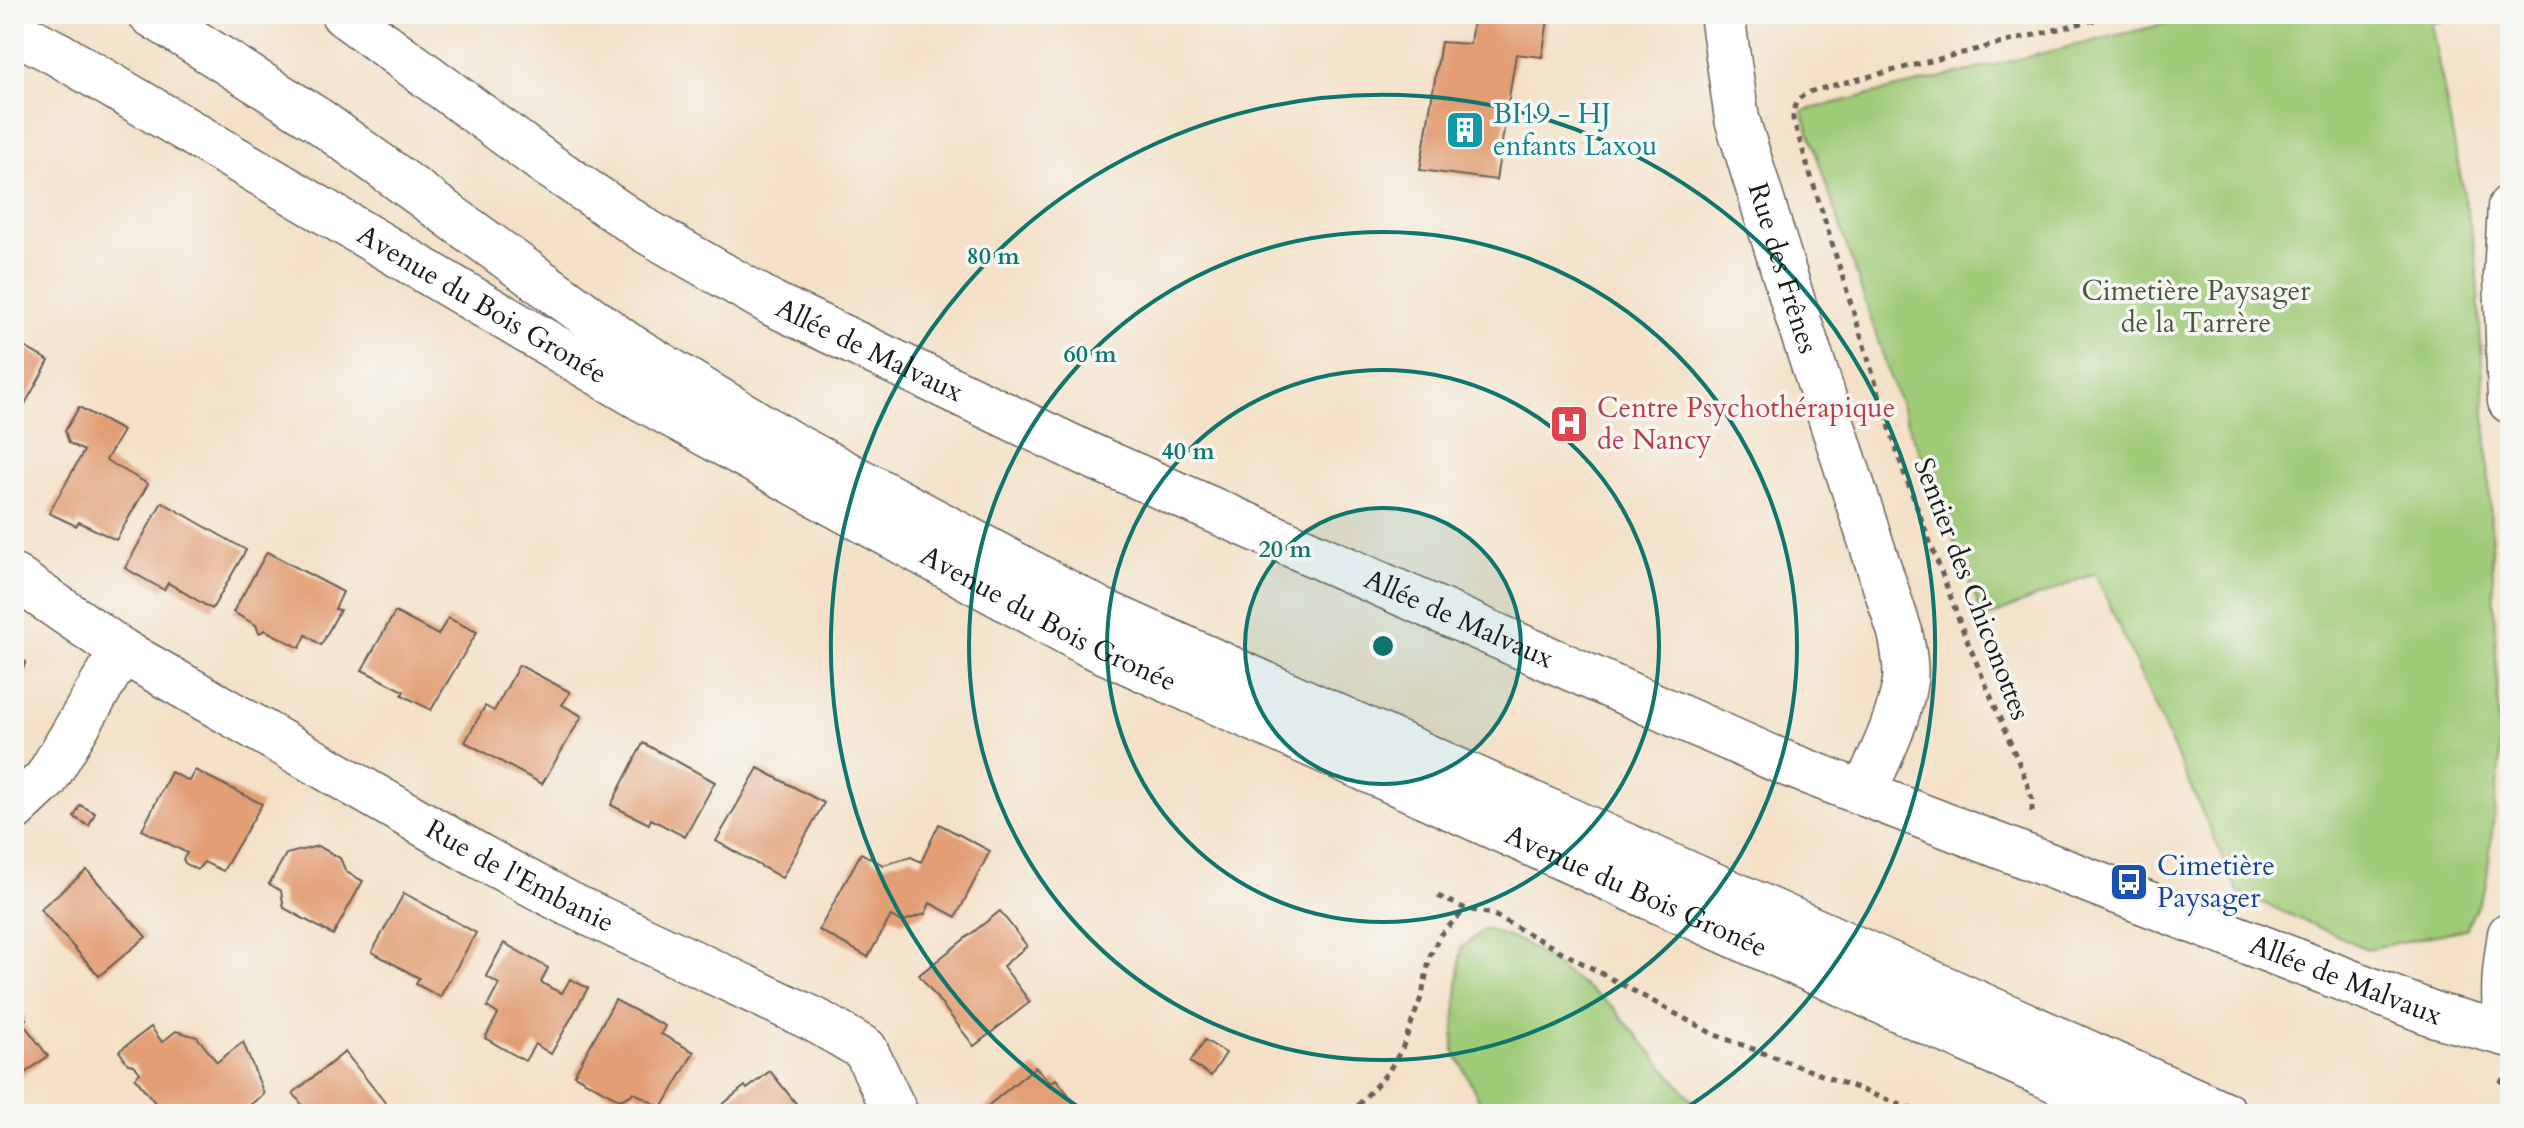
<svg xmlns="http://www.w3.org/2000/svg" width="2524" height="1128" viewBox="0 0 2524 1128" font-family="Cardo,serif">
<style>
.green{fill:#a0cb78;stroke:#5e744a;stroke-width:2}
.building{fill:#e29e75}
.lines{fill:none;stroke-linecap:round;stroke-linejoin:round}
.street-casing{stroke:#686158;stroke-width:47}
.primary-casing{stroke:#686158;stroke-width:47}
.path{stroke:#686158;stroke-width:5;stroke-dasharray:6 6;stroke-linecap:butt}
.street{stroke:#fff;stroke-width:44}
.primary{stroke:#fff;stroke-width:44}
.ring{fill:none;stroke:#0f766e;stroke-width:4}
.labels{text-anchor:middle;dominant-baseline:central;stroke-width:7;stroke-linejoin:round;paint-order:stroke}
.culture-label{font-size:28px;fill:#0d838f;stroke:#f6f6f2;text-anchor:start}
.street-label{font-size:28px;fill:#1c1c1c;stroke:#f6f6f2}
.park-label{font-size:28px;fill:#4a593c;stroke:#f6f6f2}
.health-label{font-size:28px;fill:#be3a42;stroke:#f6f6f2;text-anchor:start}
.transit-label{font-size:28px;fill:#164399;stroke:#f6f6f2;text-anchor:start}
.centre{fill:#0f766e;stroke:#f6f6f2;stroke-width:4}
.ring-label{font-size:24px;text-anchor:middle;font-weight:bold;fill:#0f766e;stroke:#f6f6f2;stroke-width:7;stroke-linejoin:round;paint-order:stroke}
</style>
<rect width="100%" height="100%" fill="#f6f6f2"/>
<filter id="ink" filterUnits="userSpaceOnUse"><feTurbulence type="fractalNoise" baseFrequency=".0125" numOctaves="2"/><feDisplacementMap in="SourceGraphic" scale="16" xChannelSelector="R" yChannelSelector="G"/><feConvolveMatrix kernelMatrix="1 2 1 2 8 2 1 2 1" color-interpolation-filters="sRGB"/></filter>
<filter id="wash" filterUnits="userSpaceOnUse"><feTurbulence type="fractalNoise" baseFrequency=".006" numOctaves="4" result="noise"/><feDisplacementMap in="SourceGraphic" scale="32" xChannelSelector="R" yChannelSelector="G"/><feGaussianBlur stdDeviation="1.8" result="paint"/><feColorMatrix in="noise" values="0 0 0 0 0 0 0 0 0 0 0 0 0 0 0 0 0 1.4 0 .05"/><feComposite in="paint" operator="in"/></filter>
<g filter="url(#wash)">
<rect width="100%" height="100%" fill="#f4e1c7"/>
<g class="green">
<path d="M2206,14H2481L2431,23L2476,257L2490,501L2500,760L2486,886L2466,929L2367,949L2238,892L2095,573L1984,619L1891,380L1802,111Z"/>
<path d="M1485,929L1524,943L1612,1006L1704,1114H1486L1453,1048L1461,948Z"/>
</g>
<g id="blocks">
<g class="building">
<path d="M1474,14H1549L1542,57L1516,54L1496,180L1420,170L1441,42L1470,44Z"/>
<path d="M14,341L49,361L14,424Z"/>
<path d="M79,407L123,431L106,460L148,484L116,540L79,522L76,526L49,513L84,451L69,443L65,431Z"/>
<path d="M162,502L246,550L212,609L168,583L164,590L125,568Z"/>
<path d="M267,552L343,592L335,609L340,610L321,645L306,635L300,648L265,630L259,633L256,625L233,612Z"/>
<path d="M395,612L438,635L448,618L477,632L431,710L402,695L404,691L362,670Z"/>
<path d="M14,656L26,662L14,687Z"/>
<path d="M519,665L570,692L562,705L582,716L542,784L465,742L485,706L494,711Z"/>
<path d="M643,743L715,782L685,837L651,819L649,824L611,805Z"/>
<path d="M758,768L824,803L782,878L716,841Z"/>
<path d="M195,770L262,804L223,871L204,862L197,870L185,863L183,859L187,853L142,830L171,772L189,781Z"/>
<path d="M80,805L95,813L89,826L74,817Z"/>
<path d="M939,824L990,851L956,917L930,903L925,914L901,922L891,916L868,957L819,930L861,853L883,865L911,857L921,862Z"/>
<path d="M318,846L340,858L346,872L363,881L333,935L284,908L281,891L269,884L286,854Z"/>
<path d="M87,870L146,937L99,976L40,909Z"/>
<path d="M404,893L476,933L440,997L416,984L419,978L372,952Z"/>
<path d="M1000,911L1027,946L1003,966L1030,1002L974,1046L919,975Z"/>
<path d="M504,943L548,968L541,982L553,989L562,993L570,979L588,988L551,1054L535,1044L525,1061L485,1038L498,1014L487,1007L499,984L486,976Z"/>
<path d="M615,1000L665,1026L661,1034L694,1052L662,1108L633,1092L631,1095L620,1100L574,1075Z"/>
<path d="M14,1003L26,1019L22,1022L48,1056L14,1081Z"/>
<path d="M151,1027L162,1042L176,1031L197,1037L217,1062L243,1042L264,1094L238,1114H221L212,1104L200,1114H164L135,1078L140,1073L134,1065L128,1064L119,1051Z"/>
<path d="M1205,1040L1226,1053L1211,1076L1190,1062Z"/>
<path d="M345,1052L394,1114H309L293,1093Z"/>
<path d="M1035,1067L1051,1083L1056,1079L1084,1114H978Z"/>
<path d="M770,1071L803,1112L800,1114H711L745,1086L747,1089Z"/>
</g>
</g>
</g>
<g filter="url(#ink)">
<use href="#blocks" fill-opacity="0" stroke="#686158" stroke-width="2"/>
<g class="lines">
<g class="street-casing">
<g id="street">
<path id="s1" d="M343,14L548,165L646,231L773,304L1089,455L1782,762L2436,1015L2510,1035"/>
<path id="s2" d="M1722,14L1737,119L1797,315L1900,632C1903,648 1907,665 1905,681C1899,720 1880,757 1864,792"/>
<path d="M2510,207L2506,275L2510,401"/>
<path id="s3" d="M14,577L122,651L479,856L569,904L815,1020L865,1049L896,1114"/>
<path d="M14,809L46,779L122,651"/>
<path d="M2507,1033C2502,996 2504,971 2510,934"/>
</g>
</g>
<g class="primary-casing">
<g id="primary">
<path d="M150,14L318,120L625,343L793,445L1100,610L2225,1114"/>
<path id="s4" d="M14,31L58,54L644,400L1090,645L2131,1114"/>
</g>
</g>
<g class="path">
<path d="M2032,812V799L2026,780L1964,633L1903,470L1793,119C1793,102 1799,96 1815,90L2118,14"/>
<path d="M1438,896L1466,909L1492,914L1713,1034L1925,1114"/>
<path d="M2500,1079L2510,1090"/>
<path d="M1350,1114L1388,1072L1402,1049L1422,995L1430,956L1440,935L1466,909"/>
</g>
<use href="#street" class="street"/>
<use href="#primary" class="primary"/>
</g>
</g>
<circle cx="1383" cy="646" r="138" fill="#0f766e" fill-opacity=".12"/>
<g class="ring">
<circle cx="1383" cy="646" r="138"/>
<circle cx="1383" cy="646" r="276"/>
<circle cx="1383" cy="646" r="414"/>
<path d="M1086 1112A552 552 0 1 1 1680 1112"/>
</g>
<defs>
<g id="building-square" transform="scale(2)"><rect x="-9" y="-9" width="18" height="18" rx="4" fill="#0f9aa8" stroke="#f6f6f2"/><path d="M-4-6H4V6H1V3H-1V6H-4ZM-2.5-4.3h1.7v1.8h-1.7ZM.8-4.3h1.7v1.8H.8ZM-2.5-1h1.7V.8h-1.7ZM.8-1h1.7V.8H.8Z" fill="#fff"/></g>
<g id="hospital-square" transform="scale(2)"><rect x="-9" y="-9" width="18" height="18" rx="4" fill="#e0444e" stroke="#f6f6f2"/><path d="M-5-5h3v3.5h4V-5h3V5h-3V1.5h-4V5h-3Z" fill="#fff"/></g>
<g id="bus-square" transform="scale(2)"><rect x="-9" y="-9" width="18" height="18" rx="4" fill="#1a4fb4" stroke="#f6f6f2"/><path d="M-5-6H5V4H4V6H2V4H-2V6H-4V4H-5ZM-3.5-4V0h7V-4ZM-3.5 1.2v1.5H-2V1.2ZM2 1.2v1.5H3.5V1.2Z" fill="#fff"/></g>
</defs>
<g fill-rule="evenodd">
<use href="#building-square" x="1465" y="130"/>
<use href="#hospital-square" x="1569" y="424"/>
<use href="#bus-square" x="2129" y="882"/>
</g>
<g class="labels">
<g class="culture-label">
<text x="1493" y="114">BI19 - HJ<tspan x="1493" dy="32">enfants Laxou</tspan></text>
</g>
<g class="street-label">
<text stroke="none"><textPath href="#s2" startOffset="262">Rue des Frênes</textPath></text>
<text stroke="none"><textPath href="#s4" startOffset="542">Avenue du Bois Gronée</textPath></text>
<text stroke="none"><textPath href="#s1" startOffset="626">Allée de Malvaux</textPath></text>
<text transform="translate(1972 589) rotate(69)">Sentier des Chiconottes</text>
<text stroke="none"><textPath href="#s4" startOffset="1190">Avenue du Bois Gronée</textPath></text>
<text stroke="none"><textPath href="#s1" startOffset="1274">Allée de Malvaux</textPath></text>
<text stroke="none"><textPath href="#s3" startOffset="588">Rue de l'Embanie</textPath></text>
<text stroke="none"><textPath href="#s4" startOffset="1838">Avenue du Bois Gronée</textPath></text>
<text stroke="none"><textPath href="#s1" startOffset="2232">Allée de Malvaux</textPath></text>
</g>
<g class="park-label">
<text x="2196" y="291">Cimetière Paysager<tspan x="2196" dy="32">de la Tarrère</tspan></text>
</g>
<g class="health-label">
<text x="1597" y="408">Centre Psychothérapique<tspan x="1597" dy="32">de Nancy</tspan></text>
</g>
<g class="transit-label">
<text x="2157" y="866">Cimetière<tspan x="2157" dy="32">Paysager</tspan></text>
</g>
</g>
<circle cx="1383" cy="646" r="12" class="centre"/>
<g class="ring-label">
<text x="993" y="264">80 m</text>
<text x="1090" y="362">60 m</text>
<text x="1188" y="459">40 m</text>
<text x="1285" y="557">20 m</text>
</g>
<rect width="2524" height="1128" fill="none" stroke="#f6f6f2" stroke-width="48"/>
</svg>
